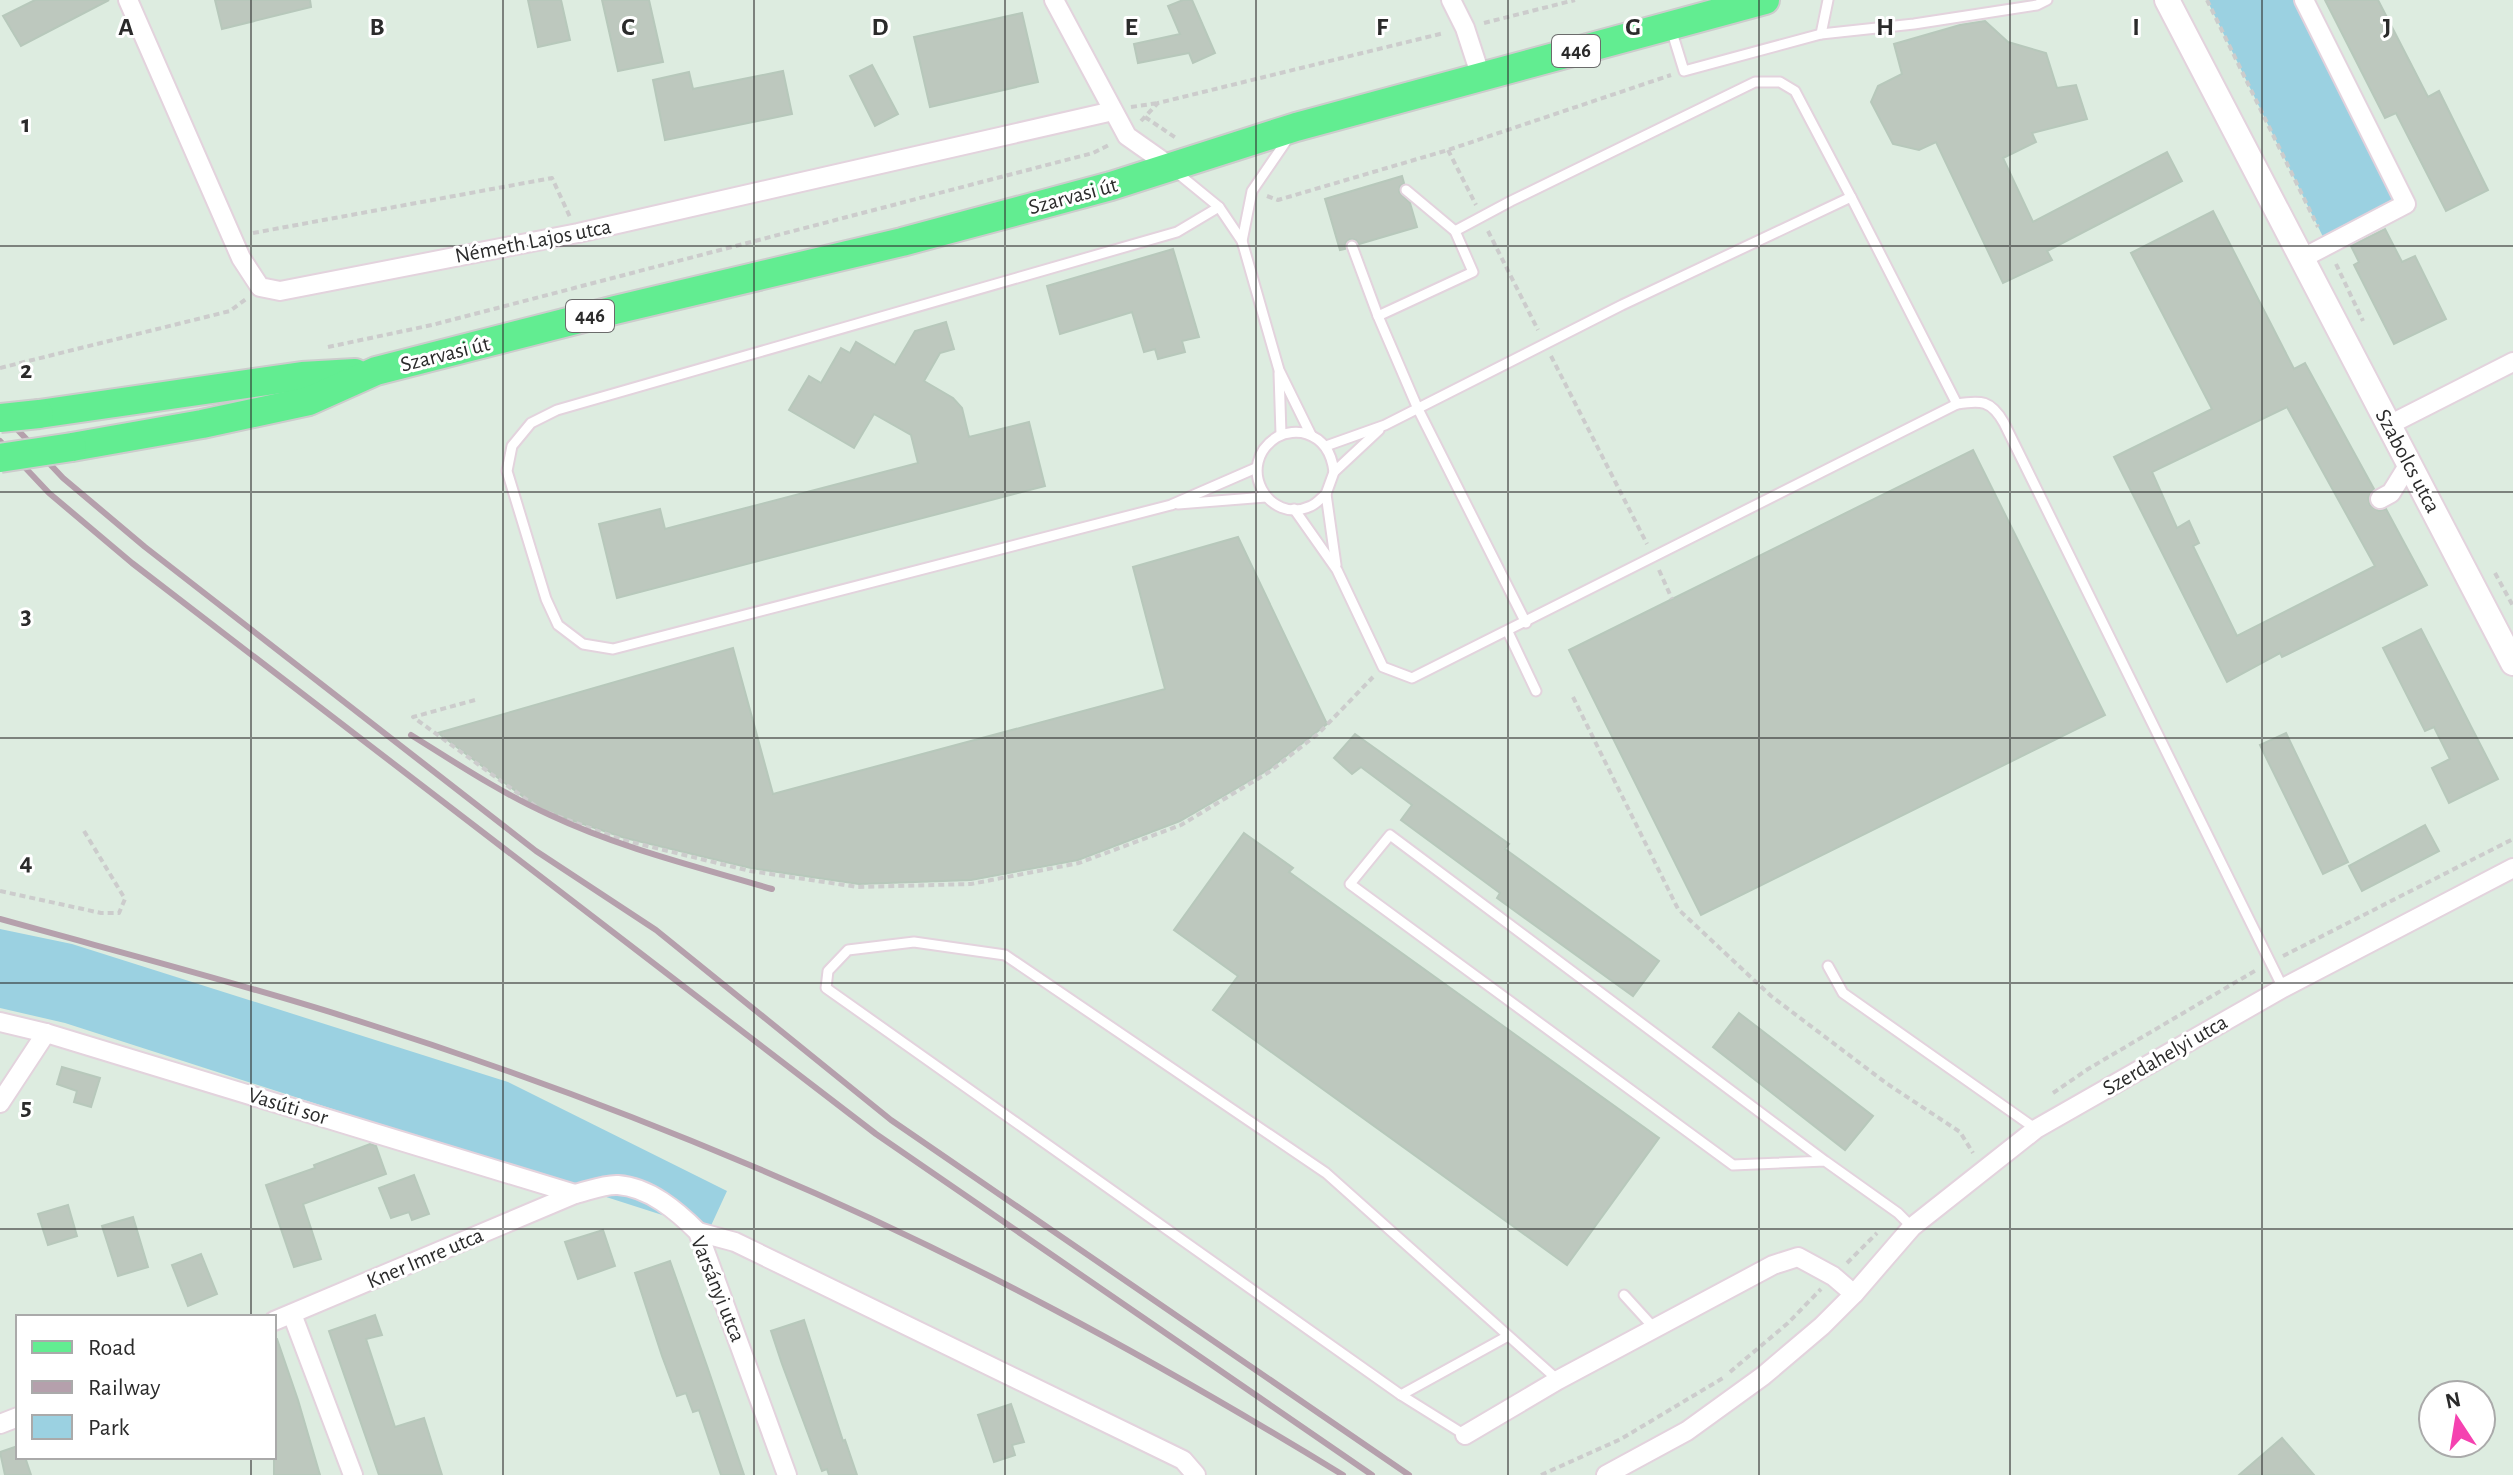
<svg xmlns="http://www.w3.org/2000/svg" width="2513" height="1475" viewBox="0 0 2513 1475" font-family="'Alegreya Sans',sans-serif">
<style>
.green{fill:#9bd1e1}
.building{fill:#bdc8be;stroke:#b7c8bb;stroke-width:2;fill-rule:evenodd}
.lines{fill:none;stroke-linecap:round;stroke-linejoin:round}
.lane-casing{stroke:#e3d3dd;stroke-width:13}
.street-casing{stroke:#e3d3dd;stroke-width:22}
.secondary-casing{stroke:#e3d3dd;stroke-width:28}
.primary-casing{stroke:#ccc;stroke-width:32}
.path{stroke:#ccc;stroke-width:4;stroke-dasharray:6 4;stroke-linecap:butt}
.lane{stroke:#fff;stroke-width:9}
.street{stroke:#fff;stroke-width:18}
.secondary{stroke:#fff;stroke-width:24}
.primary{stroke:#62ed91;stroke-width:28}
.rail{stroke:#b5a0ac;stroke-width:6}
.primary-bridge-casing{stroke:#ccc;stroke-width:32;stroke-linecap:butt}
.primary-bridge{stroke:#62ed91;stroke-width:28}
.grid{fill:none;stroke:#2b2b2b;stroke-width:2;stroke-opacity:0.55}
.labels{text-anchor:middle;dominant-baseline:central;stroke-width:6;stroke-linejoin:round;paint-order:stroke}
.shield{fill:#fff;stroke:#6b6b6b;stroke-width:2}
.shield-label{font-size:20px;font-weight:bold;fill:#2b2b2b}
.street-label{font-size:22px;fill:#2b2b2b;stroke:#fff}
.grid-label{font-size:26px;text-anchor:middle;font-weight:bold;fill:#2b2b2b;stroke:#fff;stroke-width:6;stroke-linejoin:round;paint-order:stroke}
</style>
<rect width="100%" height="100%" fill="#ddece0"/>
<g class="green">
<path d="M2207,0H2305L2406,204L2327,245Z"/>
<path d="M0,929L72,944L508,1082L727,1191L709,1230L65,1023L0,1008Z"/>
</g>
<g class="building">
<path d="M35,0H109L21,46L3,16Z"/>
<path d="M215,0H310L311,7L222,29Z"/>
<path d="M528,0H561L570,40L538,47Z"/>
<path d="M602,0H649L663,62L618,71Z"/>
<path d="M1183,0H1192L1215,53L1193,63L1189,53L1138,63L1134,44L1180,34L1168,6Z"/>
<path d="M2325,0H2378L2428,97L2439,91L2488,190L2446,211L2396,113L2385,118Z"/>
<path d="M1022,13L1038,82L930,107L914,37Z"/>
<path d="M1985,21L2008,42L2046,53L2057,88L2076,85L2087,119L2032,133L2036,142L2003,158L2033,222L2167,152L2182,181L2047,251L2052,260L2003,283L1936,142L1919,150L1893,144L1871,102L1878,86L1902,74L1894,44L1960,25Z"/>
<path d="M872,65L898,114L875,126L850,76Z"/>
<path d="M783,71L792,114L665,140L653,80L689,72L693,89Z"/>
<path d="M1402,176L1404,183L1400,186L1399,192L1410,203L1417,227L1359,244L1356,240L1350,239L1346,242L1345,249L1340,250L1325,199Z"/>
<path d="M2213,211L2294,369L2305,363L2374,489L2368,498L2370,505L2379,511L2386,509L2427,585L2282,657L2280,653L2227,682L2114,457L2212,409L2131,253ZM2287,407L2375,566L2237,636L2193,546L2199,543L2189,521L2177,528L2152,472Z"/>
<path d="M2385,229L2402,262L2415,256L2446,319L2394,344L2354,265L2359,262L2351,246Z"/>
<path d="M1173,249L1199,337L1182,341L1185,352L1158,359L1155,349L1144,352L1132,312L1060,334L1047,286Z"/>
<path d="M946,322L954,349L940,353L924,381L953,398L962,408L969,437L1029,422L1045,486L617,598L599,524L660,509L665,529L918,463L911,435L874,414L854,448L789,410L809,376L821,383L841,348L850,353L856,342L895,365L915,331Z"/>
<path d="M1973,450L2105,715L1701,915L1569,650Z"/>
<path d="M1238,537L1327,724L1268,770L1180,821L1078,860L971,880L859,884L751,868L625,838L541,810L438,733L733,648L773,794L1165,689L1133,567Z"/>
<path d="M2421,629L2498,779L2449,803L2432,768L2450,759L2434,727L2425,731L2383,648Z"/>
<path d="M2286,733L2348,862L2323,874L2260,745Z"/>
<path d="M1355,734L1509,844L1505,849L1659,961L1633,996L1497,898L1500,893L1401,820L1412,805L1361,767L1352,774L1334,758Z"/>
<path d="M2425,825L2439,851L2362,891L2349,866Z"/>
<path d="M1244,833L1293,868L1289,872L1659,1138L1567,1265L1213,1010L1238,976L1174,930Z"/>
<path d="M1739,1013L1873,1116L1845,1150L1713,1047Z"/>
<path d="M62,1067L100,1078L91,1107L74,1102L77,1091L57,1084Z"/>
<path d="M370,1144L376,1146L386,1174L303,1204L321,1259L294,1267L266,1185L315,1168L314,1165Z"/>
<path d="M414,1175L429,1214L412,1220L409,1212L391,1218L379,1188Z"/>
<path d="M68,1205L77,1236L48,1245L38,1214Z"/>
<path d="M133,1217L148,1267L118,1276L102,1226Z"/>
<path d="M603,1230L615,1266L578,1279L565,1242Z"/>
<path d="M201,1254L217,1294L188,1306L172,1265Z"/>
<path d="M670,1261L707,1366L744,1475H721L699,1410L693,1412L686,1393L677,1396L662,1356L635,1273Z"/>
<path d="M375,1315L382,1335L366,1339L395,1427L424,1418L442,1475H379L329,1331Z"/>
<path d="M804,1320L843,1441L845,1440L857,1475H829L827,1469L822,1471L782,1364L771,1331Z"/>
<path d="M274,1339H277L298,1400L320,1475H274Z"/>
<path d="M1011,1404L1024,1442L1012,1445L1015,1455L994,1462L978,1415Z"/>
<path d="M2282,1438L2314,1475H2239Z"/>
<path d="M18,1446V1457H25L31,1475H5L0,1452Z"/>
</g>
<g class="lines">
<g class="lane-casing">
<g id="lane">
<path d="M1671,29L1684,71L1821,34L1828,0"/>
<path d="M1821,34L1914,24L2037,5L2047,0"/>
<path d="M1175,171L1219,207L1242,241L1279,370L1311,435"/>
<path d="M1406,190L1455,231"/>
<path d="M1219,207L1177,232L557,410L531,423L512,446L507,471L546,599L558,625L583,644L613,649L1171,505L1256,468"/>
<path d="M1242,241L1252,191L1289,137"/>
<path d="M1352,246L1378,316"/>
<path d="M1279,373L1281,434"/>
<path d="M1326,446L1385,425L1622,305L1851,197L1957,404"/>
<path d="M1326,494C1321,498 1316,504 1311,506C1268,526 1234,464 1277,437C1286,432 1298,431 1307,434C1325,440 1332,455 1334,472"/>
<path d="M1178,504L1266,497"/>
<path d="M1294,509L1337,570L1383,667L1412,678L1957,404C1981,400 1991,400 2004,423L2283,988"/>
<path d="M1336,565L1326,494L1334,472L1379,430"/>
<path d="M1526,623L1418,409L1378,316L1473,272L1455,231L1511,201L1755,82H1780L1795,91L1851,197"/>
<path d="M1508,632L1536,691"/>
<path d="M1828,966L1843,993L2036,1129"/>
<path d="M1825,1161L1733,1165L1350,884L1390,835L1825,1161L1898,1213L1912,1227"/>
<path d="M1624,1295L1655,1329"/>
<path d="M1401,1395L1508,1336"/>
<path d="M1465,1435L1401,1395L826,988L828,971L848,950L914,942L1005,955L1326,1173L1558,1380"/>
</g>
</g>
<g class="street-casing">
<g id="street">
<path d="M128,0L241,258L260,287L280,291L578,233L1113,111"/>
<path d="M1054,0L1127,136L1171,167"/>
<path d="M1451,0L1465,28L1481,77"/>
<path d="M2301,259L2406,204L2304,0"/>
<path d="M2389,425L2513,362"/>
<path d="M2380,499L2391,493L2409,464"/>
<path d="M0,1022L46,1033L575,1194"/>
<path d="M0,1103L46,1033"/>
<path d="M698,1232L735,1242L1183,1460L1196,1475"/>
<path d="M292,1314L353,1475"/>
<path d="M274,1321L575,1194C588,1191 605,1184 618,1185C649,1187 677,1211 698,1232L787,1475"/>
<path d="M0,1424L18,1417"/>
<path d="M1465,1435L1558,1380L1773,1265L1798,1257L1833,1276L1854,1294"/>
<path d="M1606,1475L1687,1431L1763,1376L1822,1326L1854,1294L1912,1227L2036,1129L2283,988L2513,868"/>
</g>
</g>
<g class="secondary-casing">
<path id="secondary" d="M2167,0L2513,663"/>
</g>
<g class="primary-casing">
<g id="primary">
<path d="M39,414L302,376L355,373"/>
<path d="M72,447L202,424L309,401L376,371L615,310L902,242L1111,186L1296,127L1765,0"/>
</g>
</g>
<g class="path">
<path d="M2207,0L2318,227"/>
<path d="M1484,23L1575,0"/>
<path d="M1131,107L1158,103"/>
<path d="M1145,117L1176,138"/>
<path d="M1141,121L1158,103L1444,33"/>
<path d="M1448,150L1476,205"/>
<path d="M1267,196L1278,200L1448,150L1671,75"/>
<path d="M1488,231L1538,330"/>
<path d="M253,233L552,178L570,217"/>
<path d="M2336,264L2363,321"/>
<path d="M328,347L432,325L1093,153L1109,145"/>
<path d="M1551,356L1647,544"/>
<path d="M0,368L230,311L246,299"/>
<path d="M1659,570L1672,599"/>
<path d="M2495,573L2513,606"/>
<path d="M1573,697L1678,909L1771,996L1886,1083L1960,1132L1973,1153"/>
<path d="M475,700L413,717L541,810L623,840L750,871L858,887L971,884L1079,863L1181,825L1269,772L1319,733L1373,677"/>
<path d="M0,891L101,913H119L125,899L84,831"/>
<path d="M2283,956L2513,839"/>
<path d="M2053,1093L2088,1069L2258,969"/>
<path d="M1847,1263L1877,1233"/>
<path d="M1730,1372L1788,1323L1821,1289"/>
<path d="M1541,1475L1621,1439L1723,1378"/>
</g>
<use href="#lane" class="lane"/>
<use href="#street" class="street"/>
<use href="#secondary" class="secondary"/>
<use href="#primary" class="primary"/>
<g class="rail">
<path d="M0,411L63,478L145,547L536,851L656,930L891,1120L1409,1475"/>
<path d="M0,441L49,493L132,563L876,1134L1372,1475"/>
<path d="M411,735C456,763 501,793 550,815C620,848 698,867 772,889"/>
<path d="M0,919C115,951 232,981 346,1017C483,1060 620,1110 752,1166C958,1252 1153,1359 1343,1475"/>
</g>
<g class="primary-bridge-casing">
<g id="primary-bridge">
<path d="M0,418L39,414"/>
<path d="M0,458L72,447"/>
</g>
</g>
<use href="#primary-bridge" class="primary-bridge"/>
</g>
<path class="grid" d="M251,0V1317M503,0V1475M754,0V1475M1005,0V1475M1256,0V1475M1508,0V1475M1759,0V1475M2010,0V1475M2262,0V1475M0,246H2513M0,492H2513M0,738H2513M0,983H2513M0,1229H2513M251,1457V1475"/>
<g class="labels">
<g class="shield">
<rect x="1552" y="35" width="48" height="32" rx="6"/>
<rect x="566" y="300" width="48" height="32" rx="6"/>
</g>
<g class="shield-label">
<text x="1576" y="51">446</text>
<text x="590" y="316">446</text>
</g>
<g class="street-label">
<text transform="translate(1073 196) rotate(-15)">Szarvasi út</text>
<text transform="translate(533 241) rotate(-11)">Németh Lajos utca</text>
<text transform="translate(445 354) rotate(-14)">Szarvasi út</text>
<text transform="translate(2408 461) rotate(62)">Szabolcs utca</text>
<text transform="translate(2165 1055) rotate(-30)">Szerdahelyi utca</text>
<text transform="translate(288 1106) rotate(17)">Vasúti sor</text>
<text transform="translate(425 1258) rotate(-23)">Kner Imre utca</text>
<text transform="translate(718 1289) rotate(68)">Varsányi utca</text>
</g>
</g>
<g class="grid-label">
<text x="126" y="35">A</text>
<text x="377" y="35">B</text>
<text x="628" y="35">C</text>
<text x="880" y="35">D</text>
<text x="1131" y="35">E</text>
<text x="1382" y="35">F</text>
<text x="1633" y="35">G</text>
<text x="1885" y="35">H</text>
<text x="2136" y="35">I</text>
<text x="2387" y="35">J</text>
<text x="26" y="132">1</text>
<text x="26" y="378">2</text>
<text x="26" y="624">3</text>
<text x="26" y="870">4</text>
<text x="26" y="1115">5</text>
</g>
<rect x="16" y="1315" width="260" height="144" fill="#ffffff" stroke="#aaaaaa" stroke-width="2"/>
<rect x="32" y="1341" width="40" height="12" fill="#62ed91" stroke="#aaaaaa" stroke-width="2"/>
<text x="88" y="1355" font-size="24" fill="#2b2b2b">Road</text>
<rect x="32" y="1381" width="40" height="12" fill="#b5a0ac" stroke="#aaaaaa" stroke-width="2"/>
<text x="88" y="1395" font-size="24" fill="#2b2b2b">Railway</text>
<rect x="32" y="1415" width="40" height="24" fill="#9bd1e1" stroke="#aaaaaa" stroke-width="2"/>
<text x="88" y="1435" font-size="24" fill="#2b2b2b">Park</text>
<g transform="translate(2457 1419) rotate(348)"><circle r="38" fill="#ffffff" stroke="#aaaaaa" stroke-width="2"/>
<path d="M0-6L14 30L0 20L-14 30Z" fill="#f542b0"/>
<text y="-12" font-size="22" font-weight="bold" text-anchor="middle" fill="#2b2b2b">N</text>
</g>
</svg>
